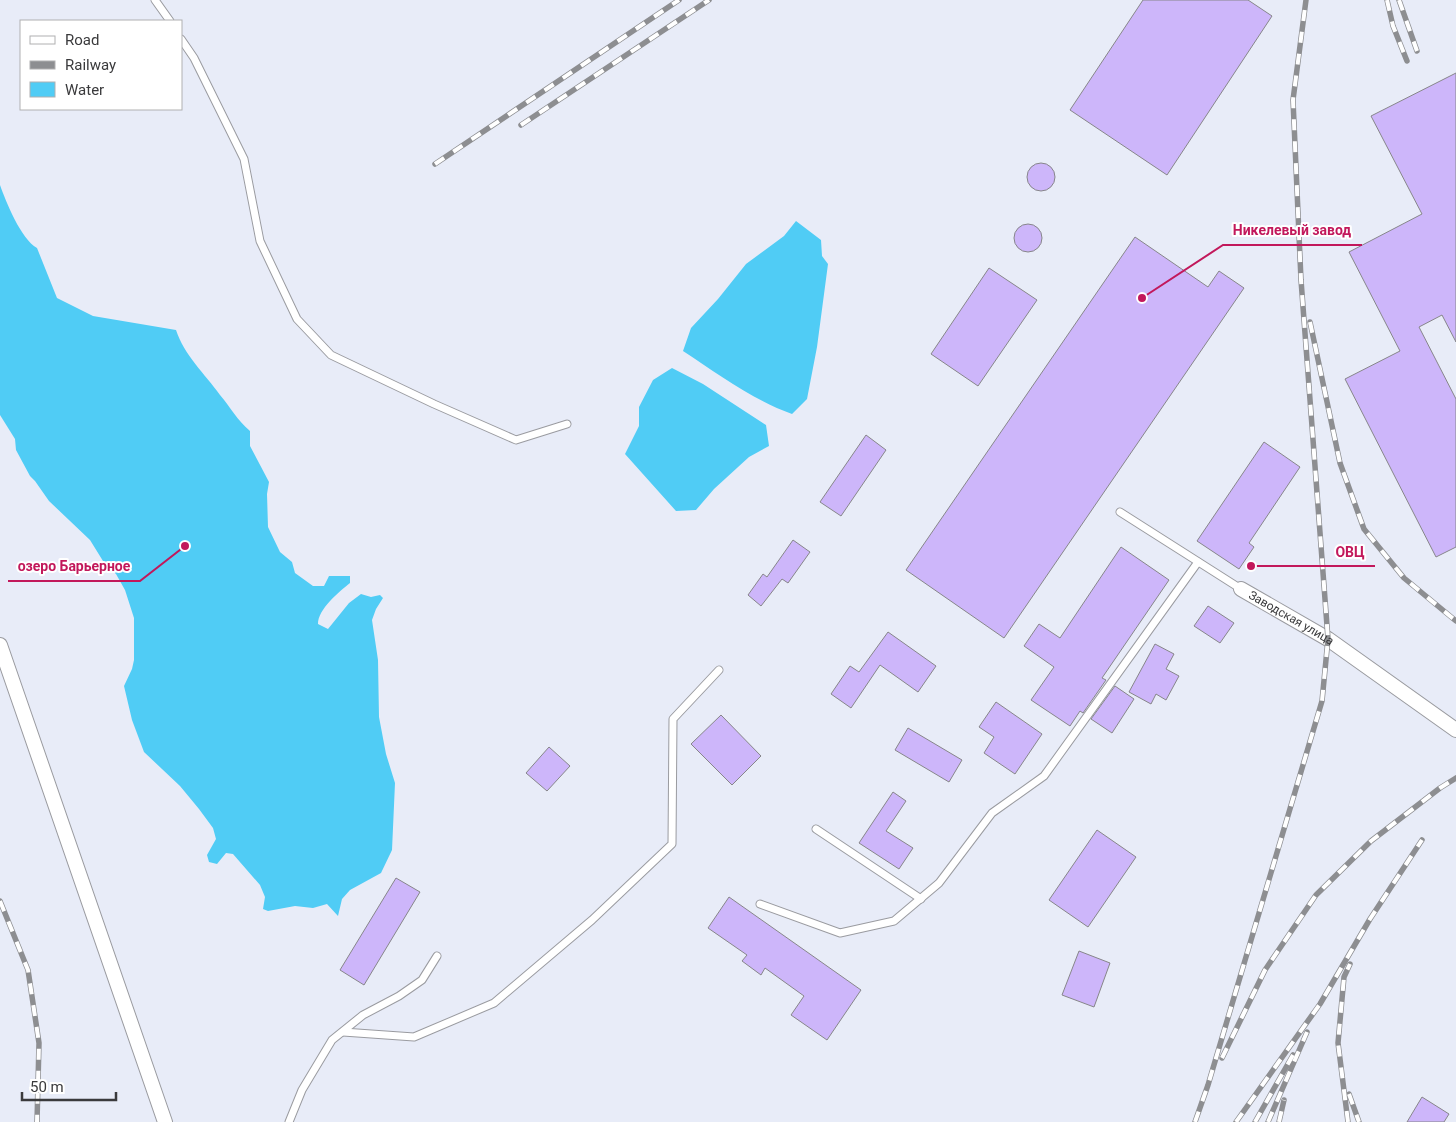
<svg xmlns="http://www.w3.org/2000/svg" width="1456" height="1122" viewBox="0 0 1456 1122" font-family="Roboto,sans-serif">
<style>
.built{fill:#e8ecf8;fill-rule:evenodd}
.water{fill:#50ccf5}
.building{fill:#cdb6fa;stroke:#87868a}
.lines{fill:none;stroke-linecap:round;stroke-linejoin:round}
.lane-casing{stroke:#9a9ba0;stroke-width:9}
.street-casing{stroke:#9a9ba0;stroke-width:16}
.lane{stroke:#fff;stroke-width:7}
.street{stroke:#fff;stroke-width:14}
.rail-casing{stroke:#8d8e91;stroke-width:5.5}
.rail{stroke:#fff;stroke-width:4;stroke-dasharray:11;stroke-linecap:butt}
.labels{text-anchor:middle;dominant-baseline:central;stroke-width:4;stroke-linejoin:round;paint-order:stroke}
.street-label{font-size:12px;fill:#3a3a3c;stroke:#fff}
.leader{fill:none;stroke:#c2185b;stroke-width:2}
.callout-dot{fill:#c2185b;stroke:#fff;stroke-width:2}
.callout-label{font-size:14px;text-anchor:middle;font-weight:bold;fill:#c2185b;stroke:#fff;stroke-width:4;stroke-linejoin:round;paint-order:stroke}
</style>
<rect width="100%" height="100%" fill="#f5f6fb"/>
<path class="built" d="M0,0H1456V1122H0ZM21,21H181V109H21Z"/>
<g class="water">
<path d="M0,185C6,202 21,239 37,248L57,298L93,316L176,330C184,355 205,374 220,395C231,408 237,420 250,431V446L269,482L267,494L268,527L280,552L292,562L295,573L313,586H324L329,576H350V583C339,592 318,609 318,624L328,629L349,603L361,594L371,597L380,595L383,598L376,609L372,620L378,660L379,717L386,754L395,783L392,850L381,873L350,890L342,899L338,916L327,904L313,908L295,906L268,911L263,909L265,897L260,885L233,854L226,853L217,864L209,862L207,855L216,839L213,828L199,809L180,786L144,752L132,720L124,686L132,669L134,660V618L125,590L116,574L103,561L90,540L49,501L35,481L30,476L16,450L15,439L0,415Z"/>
<path d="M796,221L821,240L822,256L828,264L817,347L807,399L792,414C753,400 718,374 683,351L691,328L718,299L746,264L784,236Z"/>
<path d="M672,368L703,384L766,425L769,446L749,457L714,489L696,510L676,511L625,454L639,426V407L653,380Z"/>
</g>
<g class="building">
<path d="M1143,0H1248L1272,16L1167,175L1070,110Z"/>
<path d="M1456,73V342L1442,315L1419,327L1456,399V547L1436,557L1345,379L1400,351L1349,252L1422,214L1371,116Z"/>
<circle cx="1041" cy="177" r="14"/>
<circle cx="1028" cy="238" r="14"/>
<path d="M1135,237L1208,287L1219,271L1244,288L1004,638L906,570Z"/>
<path d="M989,268L1037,300L978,386L931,354Z"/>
<path d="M866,435L886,450L841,516L820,502Z"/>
<path d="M1264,442L1300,467L1249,543L1254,547L1239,569L1197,541Z"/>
<path d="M793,540L810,552L788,583L782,579L761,606L748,595L763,574L767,577Z"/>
<path d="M1121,547L1169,580L1102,678L1106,680L1083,713L1080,711L1070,726L1031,700L1054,667L1024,646L1039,624L1060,638Z"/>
<path d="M1208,606L1234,623L1220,643L1194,626Z"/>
<path d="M888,632L936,666L918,692L880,665L851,708L831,694L850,666L859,672Z"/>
<path d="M1155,644L1174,654L1166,669L1179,676L1166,700L1156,694L1151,704L1129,692Z"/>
<path d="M1115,686L1134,699L1112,733L1091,719Z"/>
<path d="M996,702L1042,734L1015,774L984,753L994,737L979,727Z"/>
<path d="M721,715L761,756L732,785L691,744Z"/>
<path d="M908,728L962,760L949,782L895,750Z"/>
<path d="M549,747L570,766L547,791L526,773Z"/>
<path d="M893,792L906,801L886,831L913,848L899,869L859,843Z"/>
<path d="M1097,830L1136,857L1088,927L1049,900Z"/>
<path d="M396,878L420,892L364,985L340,970Z"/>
<path d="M729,897L861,990L827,1040L791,1015L804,996L765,968L761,975L742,961L747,955L708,928Z"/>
<path d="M1079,951L1110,963L1094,1007L1062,995Z"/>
<path d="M1422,1097L1449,1114L1444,1122H1407Z"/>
</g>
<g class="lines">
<g class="lane-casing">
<g id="lane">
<path d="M155,0L170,21"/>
<path d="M181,39L194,58L244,159L260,241L297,319L331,355L434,404L516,440L567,424"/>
<path d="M1120,512L1241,589"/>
<path d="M816,829L921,899"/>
<path d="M760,904L840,933L894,921L939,883L992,813L1044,776L1198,562"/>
<path d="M343,1032L414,1037L494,1003L592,920L672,844L673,719L719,670"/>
<path d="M289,1122L302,1090L332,1040L363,1015L399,996L422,980L437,956"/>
</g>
</g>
<g class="street-casing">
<g id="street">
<path id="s1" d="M1241,589L1328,639L1456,730"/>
<path d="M0,645L165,1122"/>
</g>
</g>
<use href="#lane" class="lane"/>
<use href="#street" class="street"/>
<g class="rail-casing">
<g id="rail">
<path d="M1387,0L1393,26L1407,61"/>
<path d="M1399,0L1417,51"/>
<path d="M521,125L709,0"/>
<path d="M435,164L679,0"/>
<path d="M1310,322L1340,463L1364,529L1404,578L1456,621"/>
<path d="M0,901L28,970L39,1043L37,1122"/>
<path d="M1222,1058L1265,970L1316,895L1371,841L1440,788L1456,778"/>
<path d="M1349,1094L1359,1122"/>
<path d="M1195,1122L1208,1085L1322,701L1328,639L1301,280L1293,100L1306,0"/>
<path d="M1236,1122L1320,1004L1370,919L1422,840"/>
<path d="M1255,1122L1293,1055"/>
<path d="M1268,1122L1307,1032"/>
<path d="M1279,1122L1284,1100"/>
<path d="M1348,1122L1338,1043L1344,977L1350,964"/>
</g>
</g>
<use href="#rail" class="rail"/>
</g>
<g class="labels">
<g class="street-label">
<text stroke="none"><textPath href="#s1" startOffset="58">Заводская улица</textPath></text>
</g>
</g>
<path class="leader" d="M1142 298L1223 245H1362M1251 566L1326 566H1375M185 546L140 581H8"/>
<g class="callout-dot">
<circle cx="1142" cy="298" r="5"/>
<circle cx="1251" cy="566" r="5"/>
<circle cx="185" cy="546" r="5"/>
</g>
<g class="callout-label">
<text x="1292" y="235">Никелевый завод</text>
<text x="1350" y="557">ОВЦ</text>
<text x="74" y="571">озеро Барьерное</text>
</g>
<rect x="20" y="20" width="162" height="90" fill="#ffffff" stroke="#b0b0b1"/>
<rect x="30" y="36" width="25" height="8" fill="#ffffff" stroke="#b0b0b1"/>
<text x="65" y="45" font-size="15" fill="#3a3a3c">Road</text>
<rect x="30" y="61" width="25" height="8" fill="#8d8e91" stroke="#b0b0b1"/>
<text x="65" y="70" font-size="15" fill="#3a3a3c">Railway</text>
<rect x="30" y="82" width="25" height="15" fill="#50ccf5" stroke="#b0b0b1"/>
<text x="65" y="95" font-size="15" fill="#3a3a3c">Water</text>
<path d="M22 1092v8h94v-8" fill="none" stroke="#3a3a3c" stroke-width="2.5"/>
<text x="30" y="1092" font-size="15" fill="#3a3a3c" stroke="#ffffff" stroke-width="4" paint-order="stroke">50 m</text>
</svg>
